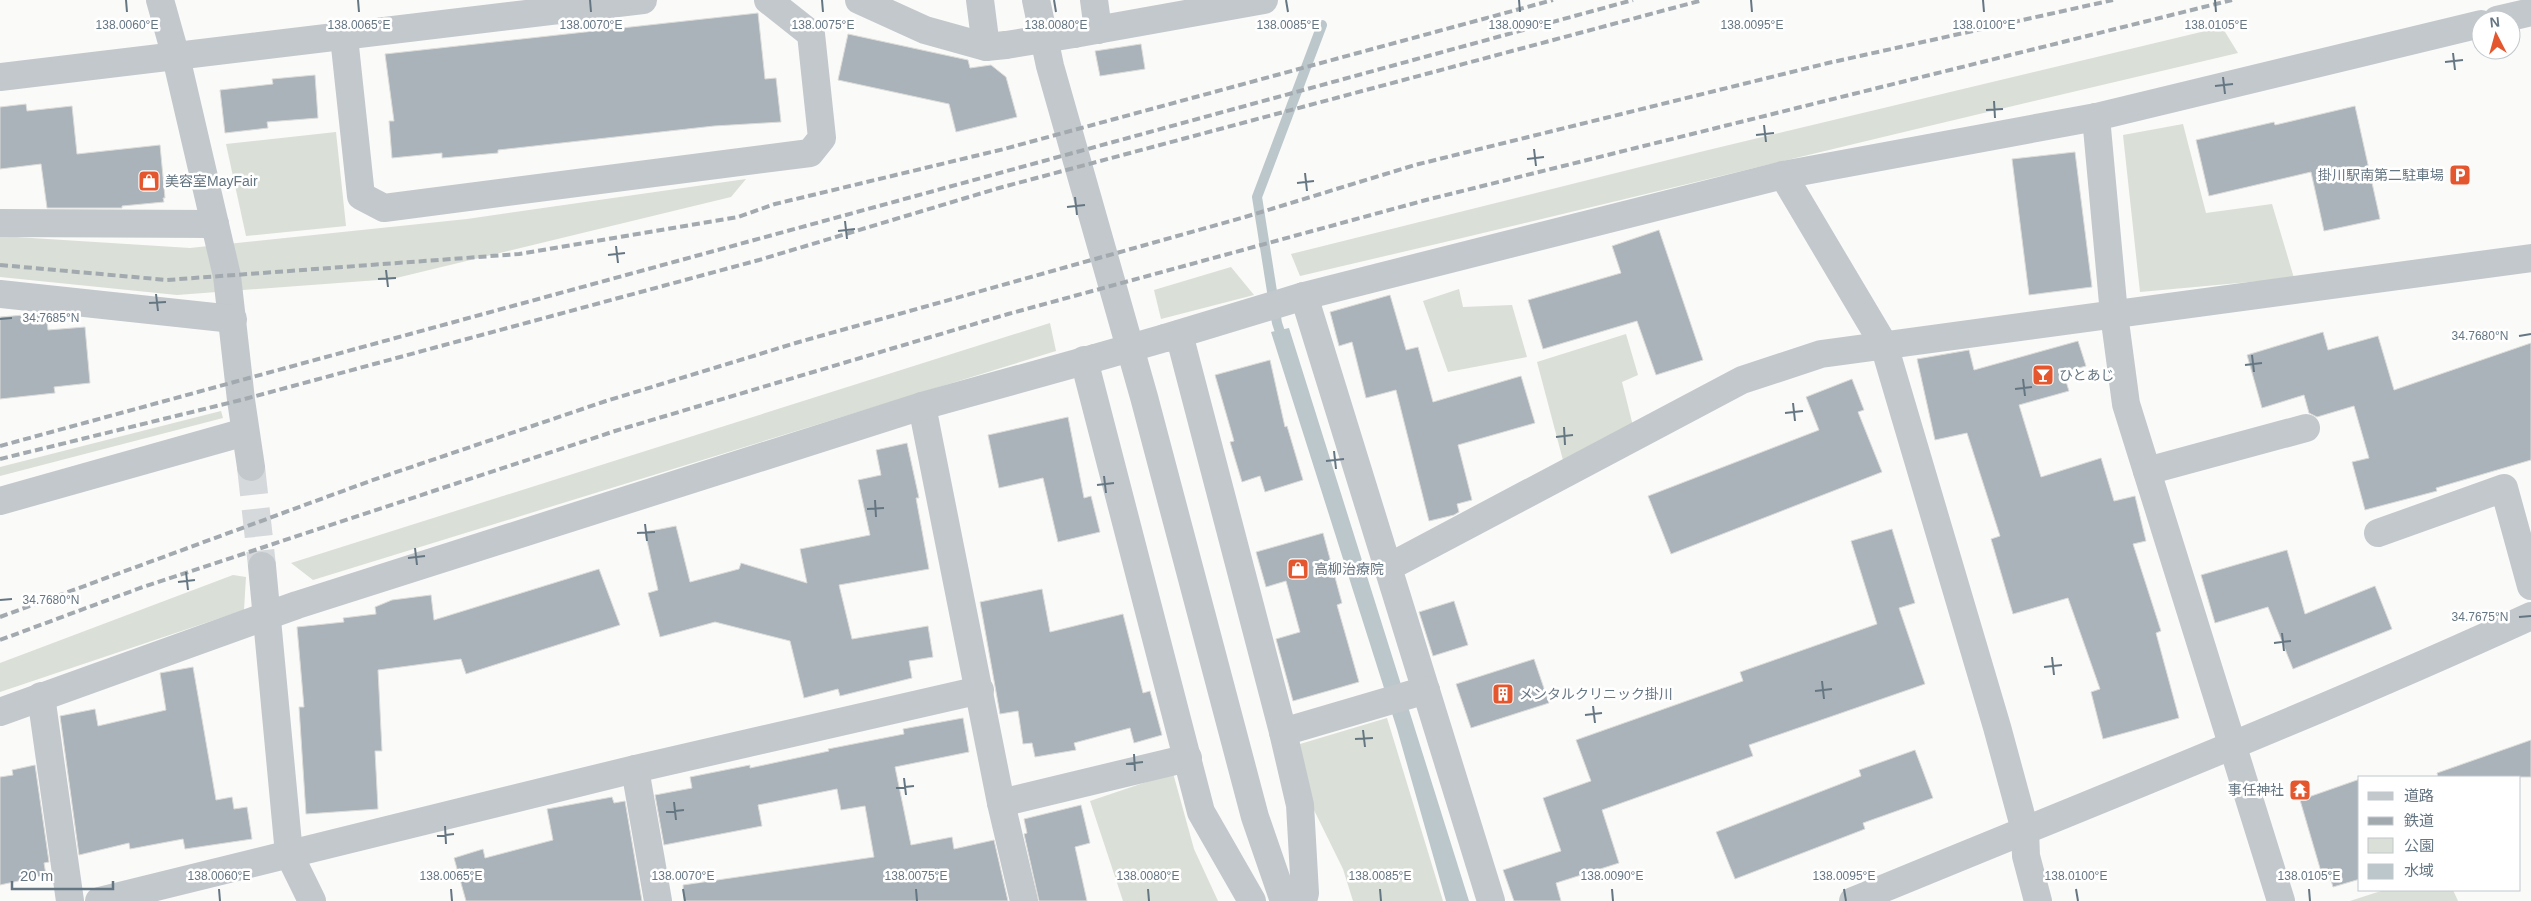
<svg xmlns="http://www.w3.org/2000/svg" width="2531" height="901" viewBox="0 0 2531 901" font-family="Helvetica,'Noto Sans JP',sans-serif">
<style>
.green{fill:#dadfd7}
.water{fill:#bbc7cb}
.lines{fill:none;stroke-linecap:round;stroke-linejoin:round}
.stream{stroke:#bbc7cb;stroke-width:10}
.building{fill:#aab3b9;stroke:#dcdcda}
.minor-tunnel{stroke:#d5d9db;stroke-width:28;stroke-dasharray:28 14;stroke-linecap:butt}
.minor{stroke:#c3c8cc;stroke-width:28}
.tertiary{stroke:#c3c8cc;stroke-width:28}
.rail{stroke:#a2aab0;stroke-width:4;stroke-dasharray:8 4;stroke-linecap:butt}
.minor-bridge{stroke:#c3c8cc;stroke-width:28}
.ticks{fill:none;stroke:#657683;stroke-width:2}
.labels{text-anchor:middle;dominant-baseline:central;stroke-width:5;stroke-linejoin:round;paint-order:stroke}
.poi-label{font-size:14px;fill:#657683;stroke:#fff;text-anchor:start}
.ticks-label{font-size:12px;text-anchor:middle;fill:#657683;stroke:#fff;stroke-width:5;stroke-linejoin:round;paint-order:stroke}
</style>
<rect width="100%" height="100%" fill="#fafaf8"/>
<g class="green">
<path d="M2222,27L2238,53C1925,126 1613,203 1300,276L1291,254L1700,152Z"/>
<path d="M2183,124L2206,213L2272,204L2294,278L2140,292L2123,135Z"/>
<path d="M336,132L346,226L246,236L226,144Z"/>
<path d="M746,179L731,197L392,279L177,295L0,277V236L190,248L467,219Z"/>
<path d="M1231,267L1254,295L1161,319L1154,290Z"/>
<path d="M1459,289L1463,307L1512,305L1527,357L1448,372L1423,301Z"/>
<path d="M1050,323L1056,351L313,580L291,563Z"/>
<path d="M1626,334L1638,375L1622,382L1633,426L1564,464L1537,362Z"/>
<path d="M221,411L223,418L0,476V467Z"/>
<path d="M233,575L246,577L244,610L0,692V663Z"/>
<path d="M1387,718L1443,901H1353L1343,869L1313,808L1304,775L1300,744Z"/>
<path d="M1173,773L1194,849L1218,901H1123L1090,801Z"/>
<path d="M2384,890H2453L2458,901H2350Z"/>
</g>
<path class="water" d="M1289,328L1469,901H1446L1397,729L1271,332Z"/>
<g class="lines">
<path class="stream" d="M1283,341L1277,323L1257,197L1322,25"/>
</g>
<g class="building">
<path d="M758,13L765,79L776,78L781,122L714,126L498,150V153L442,158V153L392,158L389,121H394L385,54Z"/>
<path d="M848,34L968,60L970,68L991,65L1006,77L1017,117L956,132L949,104L838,80Z"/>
<path d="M1141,44L1145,69L1100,76L1095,51Z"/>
<path d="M315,75L318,118L267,122L268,128L225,133L220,90L273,84L272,79Z"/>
<path d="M26,104L27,111L72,106L77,154L160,145L165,198H163L164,202L122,206V208H47L41,164L0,169V107Z"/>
<path d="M2355,106L2380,219L2324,231L2311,172L2209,196L2196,140L2274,122L2275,125Z"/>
<path d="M2075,152L2092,287L2029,295L2012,159Z"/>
<path d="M1659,230L1703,360L1656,375L1637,321L1543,349L1528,300L1621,273L1612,246Z"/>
<path d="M1390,295L1406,350L1418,347L1433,402L1521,376L1535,423L1458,445L1472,500L1457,504L1459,512L1454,515L1429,521L1396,390L1366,398L1352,342L1339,346L1330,312Z"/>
<path d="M36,314L46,315L48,330L85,327L90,383L54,387L55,393L0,399V317Z"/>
<path d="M2323,332L2328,350L2378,336L2394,390L2531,343V460L2436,488L2437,491L2365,510L2352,462L2369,458L2354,406L2317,417L2309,413L2304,395L2262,408L2247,355Z"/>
<path d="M2078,341L2086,366L2063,372L2069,391L2019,405L2041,477L2101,458L2114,501L2135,496L2146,541L2133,544L2161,631L2156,633L2179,718L2103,739L2091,692L2100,689L2068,598L2013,614L1991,539L2000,536L1967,433L1935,440L1917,359L1969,350L1974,370Z"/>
<path d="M1270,360L1285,427L1287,426L1303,480L1265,492L1260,476L1242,482L1230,442L1234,441L1215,375Z"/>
<path d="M1852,379L1864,410L1858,412L1882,472L1671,554L1648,496L1819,430L1806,397Z"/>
<path d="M1068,417L1084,498L1091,496L1100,532L1058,542L1043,478L999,488L988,435Z"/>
<path d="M907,443L919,498H916L929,569L839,585L852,639L928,626L933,657L909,661L912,678L840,696L838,689L804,698L790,641L715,622L660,637L648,593L658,590L645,532L676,526L690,582L739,569L741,563L807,583L800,549L870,535L858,480L881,475L876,450Z"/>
<path d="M1892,529L1915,603L1899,608L1925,684L1749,745L1753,756L1602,810L1619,863L1556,883L1561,901H1514L1503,870L1561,851L1543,798L1591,781L1576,740L1743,681L1740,672L1877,624L1851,541Z"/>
<path d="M1323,533L1342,603L1337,605L1359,682L1293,701L1276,639L1300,632L1286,581L1266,587L1256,552Z"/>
<path d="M2287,550L2305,614L2375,586L2392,629L2293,669L2268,607L2215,623L2201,575Z"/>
<path d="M599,569L620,625L466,674L461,659L378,670L382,751H375L378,809L306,814L299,707H304L297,627L344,622L343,618L376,614L375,607L392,600L431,595L434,620Z"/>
<path d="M1042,589L1050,632L1123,614L1143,693L1150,691L1162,735L1134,743L1130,728L1074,743L1076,750L1035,757L1032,743L1023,744L1018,711L1000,714L980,602Z"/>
<path d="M1454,601L1468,645L1433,656L1419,612Z"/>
<path d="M1534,659L1549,703L1471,728L1456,684Z"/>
<path d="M193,667L216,800L232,797L234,809L247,807L252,839L185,849L183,839L130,849L129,843L79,855L60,716L95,709L98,726L166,710L160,673Z"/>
<path d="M963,718L969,752L895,767L911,845L952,837L954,849L994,840L1008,901H684L683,885L874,857L865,806L841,810L837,789L758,805L762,826L664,845L655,795L692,788L690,777L750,765V768L829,751L828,749L904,734L903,729Z"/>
<path d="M2531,740V777H2438L2437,773Z"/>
<path d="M1915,750L1933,798L1863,823L1865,829L1735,879L1716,832L1861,776L1859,770Z"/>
<path d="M35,765L49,862L44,863L46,875L0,885V777L13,775L12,770Z"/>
<path d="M2360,779V879L2333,887L2329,873L2322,875L2300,800Z"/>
<path d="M612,797L614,803L625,801L642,901H466L454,858L483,849L485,858L553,840L547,809Z"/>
<path d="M1081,805L1090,843L1075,847L1087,901H1039L1024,834L1027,833L1024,819Z"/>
</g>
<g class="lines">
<path class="minor-tunnel" d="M251,467L262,566"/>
<g class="minor">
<path d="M160,0L176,57L227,276L241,400L251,467"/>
<path d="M859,0L925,30L986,47L1006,45"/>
<path d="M980,0L986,47"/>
<path d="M1094,0L1098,30"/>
<path d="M2497,20L2531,12"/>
<path d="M1074,34L1264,0"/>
<path d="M344,37L361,196L384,208L810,153L822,138L811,34L768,0"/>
<path d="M0,77L643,0"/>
<path d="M2096,117L2114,314L2126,404L2281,901"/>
<path d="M1783,175L1884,345L1997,727L2025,830L2026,856L2038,901"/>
<path d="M0,223L215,224"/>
<path d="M0,294L233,319"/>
<path d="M1304,296L1491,901"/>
<path d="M1179,334L1283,732L1300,805L1305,893L1303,901"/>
<path d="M1165,338L1304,296L1783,175L2096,117L2481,24"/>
<path d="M1084,360L1201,812L1252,901"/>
<path d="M922,406L1001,803L1024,901"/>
<path d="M2147,471L2306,428"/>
<path d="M0,501L245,432"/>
<path d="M2378,533L2504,488L2531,586"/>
<path d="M262,566L289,854L312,901"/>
<path d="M1389,567L1742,380L1821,354L2531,258"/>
<path d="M41,696L70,901"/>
<path d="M0,712L297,605L922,406L1095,358"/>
<path d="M1283,732L1426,690"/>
<path d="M635,769L658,901"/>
<path d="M1001,803L1188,758"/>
<path d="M99,901L635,769L980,690"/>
</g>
<g class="tertiary">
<path d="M1036,0L1050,66L1144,397L1255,817L1284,901"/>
<path d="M1853,901C2080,807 2308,718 2531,616"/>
</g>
<g class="rail">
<path d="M0,265L167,280L519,254L738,217L775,204L1004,149L1553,0"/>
<path d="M0,446L1633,0"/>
<path d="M0,459L241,400L759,260L999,188L1703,0"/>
<path d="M0,617L370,481L606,401L799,342L1245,217L1415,165L1828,63L2113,0"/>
<path d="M0,640L140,588L615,431L1008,314L1426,200L2232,0"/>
</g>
<g class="minor-bridge">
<path d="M1006,45L1074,34"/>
<path d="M1095,358L1165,338"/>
</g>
</g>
<path class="ticks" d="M126,0L127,12M358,0L359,12M590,0L591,12M822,0L823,12M1054,0L1056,12M1286,0L1288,12M1519,0L1520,12M1751,0L1752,12M1983,0L1984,12M2215,0L2216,12M2453,53L2455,70M2445,62L2463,60M2223,77L2225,94M2215,86L2233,84M1994,101L1995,118M1986,110L2003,109M1764,125L1766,142M1756,135L1774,133M1534,149L1536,166M1527,159L1544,157M1305,173L1307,191M1297,183L1314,181M1075,197L1077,215M1067,207L1085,205M845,221L847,239M838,231L855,229M616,246L618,263M608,255L625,253M386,270L388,287M378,279L396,278M156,294L158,311M149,303L166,302M0,319L12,318M2519,336L2531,334M2252,355L2254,372M2245,365L2262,363M2023,379L2025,396M2015,389L2032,387M1793,403L1795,421M1785,413L1803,411M1564,427L1565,445M1556,437L1573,435M1334,451L1336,469M1326,461L1344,459M1104,476L1106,493M1097,485L1114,483M875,500L876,517M867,509L884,508M645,524L647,541M637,533L655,532M415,548L417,565M408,558L425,556M186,572L188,590M178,582L195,580M0,600L12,599M2519,617L2531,616M2282,633L2284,651M2274,643L2291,641M2052,657L2054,675M2044,667L2062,665M1822,681L1824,699M1815,691L1832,689M1593,706L1595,723M1585,715L1602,713M1363,730L1365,747M1355,739L1373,738M1134,754L1135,771M1126,764L1143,762M904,778L906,795M896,788L914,786M674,802L676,820M666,812L684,810M445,826L446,844M437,836L454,834M219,889L220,901M451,889L452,901M683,889L685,901M916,889L917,901M1148,889L1149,901M1380,889L1381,901M1612,889L1613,901M1844,889L1846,901M2076,889L2078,901M2309,889L2310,901"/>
<defs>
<g id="parking-square" transform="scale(1.125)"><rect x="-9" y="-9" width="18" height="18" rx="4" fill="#e4572e" stroke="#fff"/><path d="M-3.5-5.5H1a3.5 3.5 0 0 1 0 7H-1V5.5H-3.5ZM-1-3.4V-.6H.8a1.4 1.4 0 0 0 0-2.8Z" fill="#fff"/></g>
<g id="shop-square" transform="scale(1.125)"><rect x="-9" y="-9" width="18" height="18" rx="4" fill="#e4572e" stroke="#fff"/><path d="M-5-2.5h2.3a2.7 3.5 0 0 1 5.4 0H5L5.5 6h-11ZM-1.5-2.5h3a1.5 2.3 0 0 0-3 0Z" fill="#fff"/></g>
<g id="bar-square" transform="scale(1.125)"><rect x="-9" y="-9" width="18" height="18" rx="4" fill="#e4572e" stroke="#fff"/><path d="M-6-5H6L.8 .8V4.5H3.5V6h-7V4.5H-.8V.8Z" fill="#fff"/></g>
<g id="building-square" transform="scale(1.125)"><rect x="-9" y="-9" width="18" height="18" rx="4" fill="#e4572e" stroke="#fff"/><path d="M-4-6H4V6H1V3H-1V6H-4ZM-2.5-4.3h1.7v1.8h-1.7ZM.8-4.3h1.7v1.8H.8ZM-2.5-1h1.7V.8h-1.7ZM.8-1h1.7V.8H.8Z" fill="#fff"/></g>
<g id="temple-square" transform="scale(1.125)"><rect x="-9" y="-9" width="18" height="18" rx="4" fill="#e4572e" stroke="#fff"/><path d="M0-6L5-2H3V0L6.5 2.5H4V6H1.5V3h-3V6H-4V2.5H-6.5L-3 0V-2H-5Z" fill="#fff"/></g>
</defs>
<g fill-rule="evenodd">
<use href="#parking-square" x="2460" y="175"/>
<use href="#shop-square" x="149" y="181"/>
<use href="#bar-square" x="2043" y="375"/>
<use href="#shop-square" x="1298" y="569"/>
<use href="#building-square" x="1503" y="694"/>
<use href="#temple-square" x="2300" y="790"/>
</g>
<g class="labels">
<g class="poi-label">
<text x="2444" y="175" text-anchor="end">掛川駅南第二駐車場</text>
<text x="165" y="181">美容室MayFair</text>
<text x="2059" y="375">ひとあじ</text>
<text x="1314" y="569">高柳治療院</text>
<text x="1519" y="694">メンタルクリニック掛川</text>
<text x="2284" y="790" text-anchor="end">事任神社</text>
</g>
</g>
<g class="ticks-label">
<text x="127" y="29">138.0060°E</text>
<text x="359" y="29">138.0065°E</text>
<text x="591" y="29">138.0070°E</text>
<text x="823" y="29">138.0075°E</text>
<text x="1056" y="29">138.0080°E</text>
<text x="1288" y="29">138.0085°E</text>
<text x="1520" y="29">138.0090°E</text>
<text x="1752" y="29">138.0095°E</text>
<text x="1984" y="29">138.0100°E</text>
<text x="2216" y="29">138.0105°E</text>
<text x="51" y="322">34.7685°N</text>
<text x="2480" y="340">34.7680°N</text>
<text x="51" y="604">34.7680°N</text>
<text x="2480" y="621">34.7675°N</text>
<text x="219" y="880">138.0060°E</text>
<text x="451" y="880">138.0065°E</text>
<text x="683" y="880">138.0070°E</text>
<text x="916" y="880">138.0075°E</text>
<text x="1148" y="880">138.0080°E</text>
<text x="1380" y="880">138.0085°E</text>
<text x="1612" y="880">138.0090°E</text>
<text x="1844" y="880">138.0095°E</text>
<text x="2076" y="880">138.0100°E</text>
<text x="2309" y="880">138.0105°E</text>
</g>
<rect x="2358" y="776" width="162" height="115" fill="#ffffff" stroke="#c1c8cd"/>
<rect x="2368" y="792" width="25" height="8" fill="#c3c8cc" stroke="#c1c8cd"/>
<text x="2404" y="801" font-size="15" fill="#657683">道路</text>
<rect x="2368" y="817" width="25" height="8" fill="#a2aab0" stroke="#c1c8cd"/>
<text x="2404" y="826" font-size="15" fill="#657683">鉄道</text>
<rect x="2368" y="838" width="25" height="15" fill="#dadfd7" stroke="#c1c8cd"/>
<text x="2404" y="851" font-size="15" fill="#657683">公園</text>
<rect x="2368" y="864" width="25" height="15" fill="#bbc7cb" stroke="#c1c8cd"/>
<text x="2404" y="876" font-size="15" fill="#657683">水域</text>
<g transform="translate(2496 35) rotate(354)"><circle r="24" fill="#ffffff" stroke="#c1c8cd"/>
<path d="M0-4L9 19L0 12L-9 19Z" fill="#e4572e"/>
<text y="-8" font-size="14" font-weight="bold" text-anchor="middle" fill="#657683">N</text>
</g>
<path d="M12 881v8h101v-8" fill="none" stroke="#657683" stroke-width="2.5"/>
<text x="20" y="881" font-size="15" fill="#657683" stroke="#ffffff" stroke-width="4" paint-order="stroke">20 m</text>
</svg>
